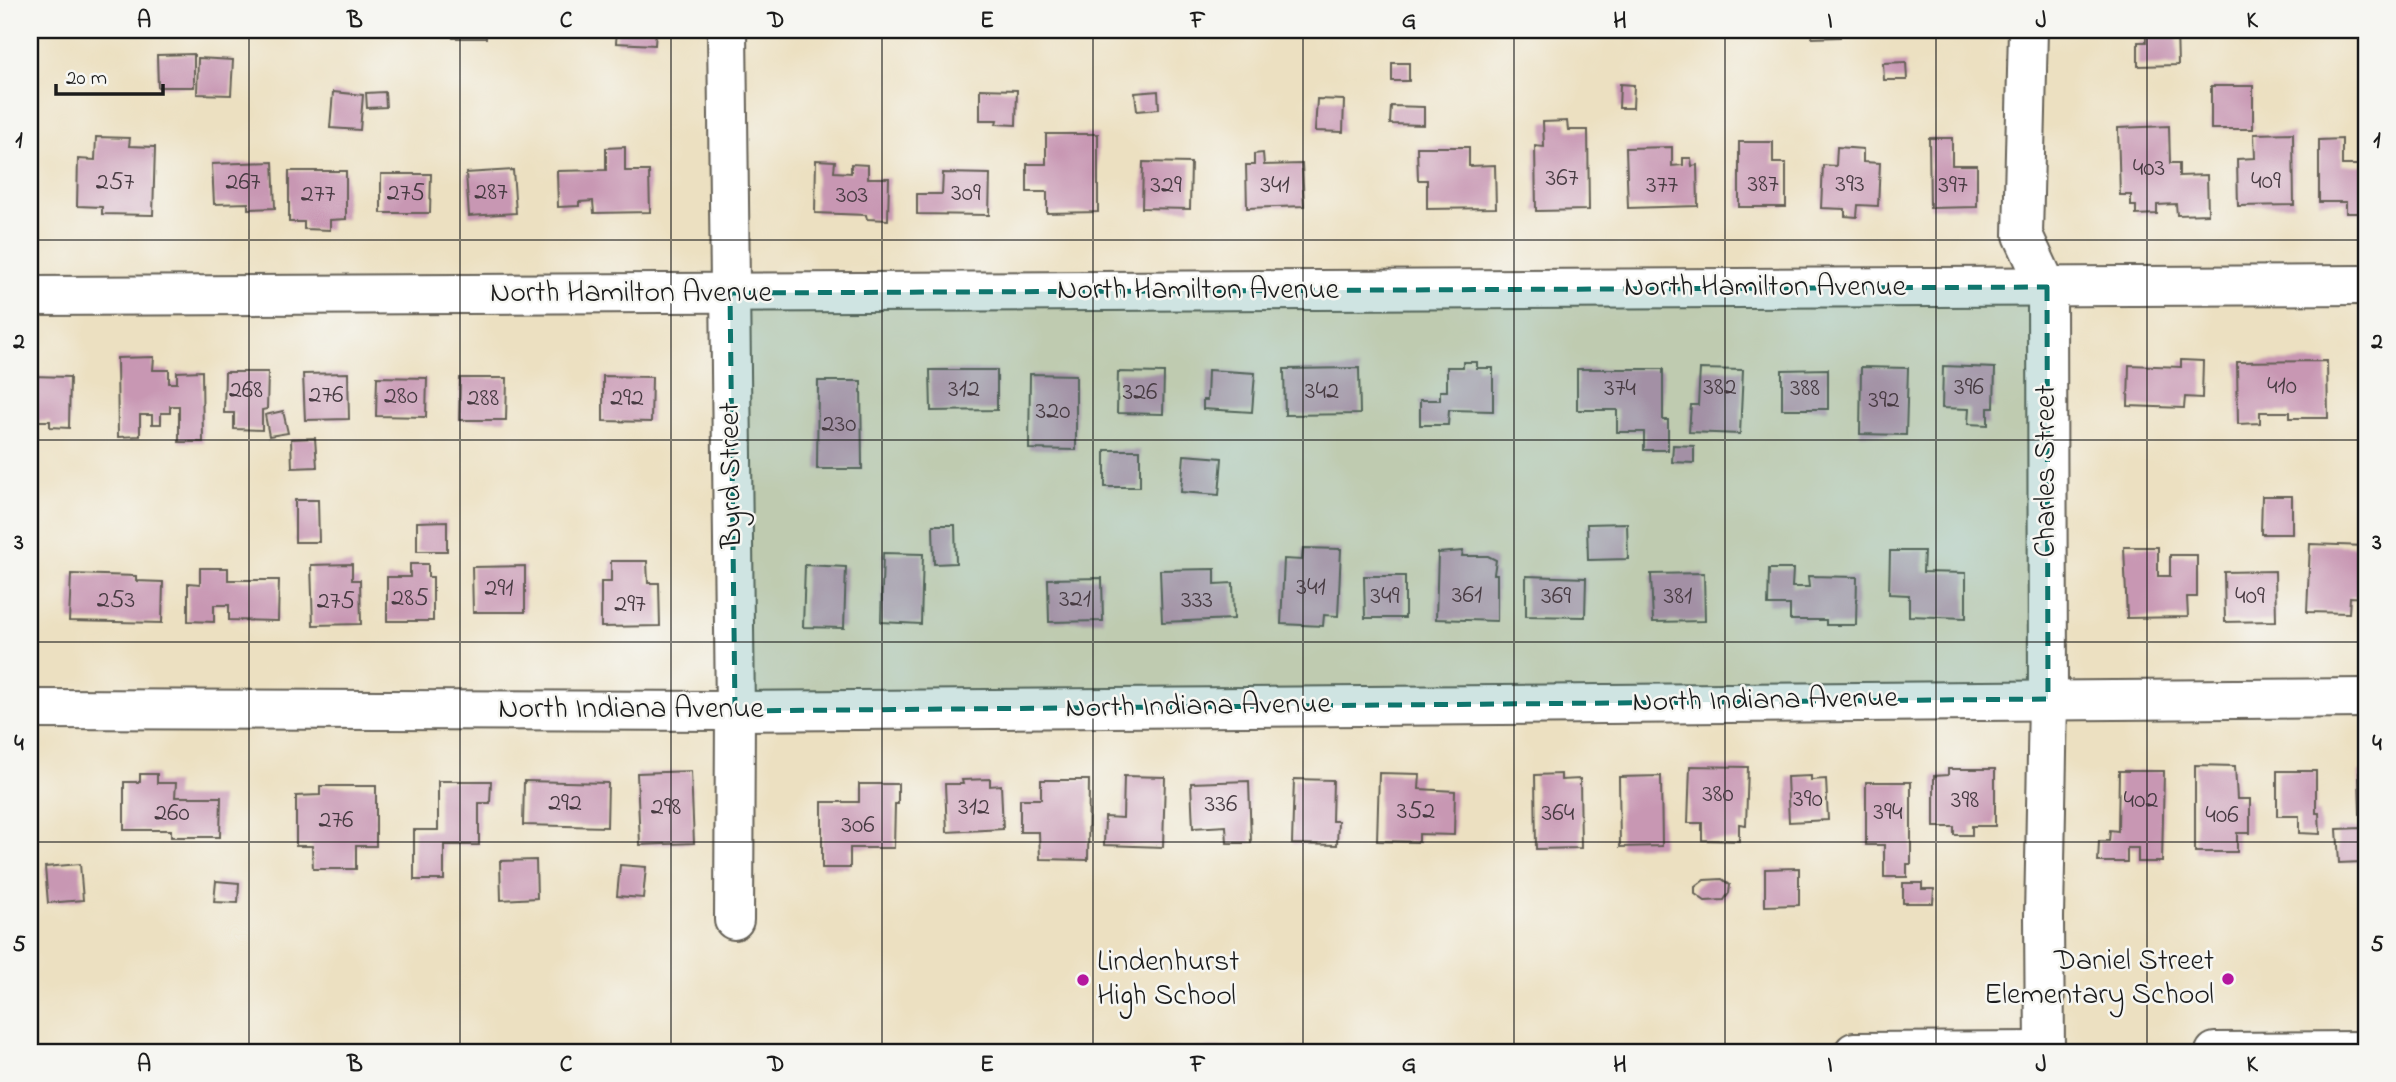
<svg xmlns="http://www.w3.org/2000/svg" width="2396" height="1082" viewBox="0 0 2396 1082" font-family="'Indie Flower',sans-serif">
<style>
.building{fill:#c897b3}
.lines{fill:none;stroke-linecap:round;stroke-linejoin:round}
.minor-casing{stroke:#656156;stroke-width:42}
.minor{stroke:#fff;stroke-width:38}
.marked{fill:#0f766e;fill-opacity:0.2;stroke:#0f766e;stroke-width:5;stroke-dasharray:14 9;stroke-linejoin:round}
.grid{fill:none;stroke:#1c1c1c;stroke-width:2;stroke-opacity:0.55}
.poi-dot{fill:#b5179e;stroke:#f6f6f2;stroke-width:2.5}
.labels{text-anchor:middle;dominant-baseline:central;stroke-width:5;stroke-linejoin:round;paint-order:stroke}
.number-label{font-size:26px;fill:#473b42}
.street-label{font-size:30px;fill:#1c1c1c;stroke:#f6f6f2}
.poi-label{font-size:30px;fill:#1c1c1c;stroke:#f6f6f2;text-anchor:end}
.neatline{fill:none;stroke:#1c1c1c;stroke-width:2.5}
.grid-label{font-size:23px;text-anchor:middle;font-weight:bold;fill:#1c1c1c}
</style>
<rect width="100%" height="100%" fill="#f6f6f2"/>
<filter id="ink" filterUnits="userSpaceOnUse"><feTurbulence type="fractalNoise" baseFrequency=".0143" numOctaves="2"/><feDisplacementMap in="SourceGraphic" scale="14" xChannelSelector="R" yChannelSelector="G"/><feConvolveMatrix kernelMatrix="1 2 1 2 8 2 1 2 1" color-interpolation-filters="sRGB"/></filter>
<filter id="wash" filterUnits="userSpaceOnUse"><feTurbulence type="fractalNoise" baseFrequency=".00686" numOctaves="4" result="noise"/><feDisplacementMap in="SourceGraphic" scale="28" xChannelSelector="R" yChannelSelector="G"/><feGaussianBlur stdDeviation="1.57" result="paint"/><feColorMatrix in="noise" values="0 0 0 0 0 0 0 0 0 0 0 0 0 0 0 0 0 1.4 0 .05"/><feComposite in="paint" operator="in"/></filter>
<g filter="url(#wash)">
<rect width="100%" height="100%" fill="#ece0c1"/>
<g id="blocks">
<g class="building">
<path d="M454,30H486V38H453Z"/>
<path d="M617,30H656L655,45L616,43Z"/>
<rect x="1103" y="30" width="20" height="6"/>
<path d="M1811,30H1840V37L1812,38Z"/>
<path d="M2146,30H2177L2178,65L2138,66V42H2146Z"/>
<path d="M194,54V87H158L157,55Z"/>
<path d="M198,58L233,60L231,95L197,94Z"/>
<path d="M1906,62L1907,80H1884L1883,63Z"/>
<rect x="1392" y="63" width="17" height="18"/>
<path d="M1620,84L1634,85L1633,108H1619Z"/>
<rect x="2211" y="86" width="42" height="43"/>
<path d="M980,89L1017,90L1016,125L996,124L997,120H980Z"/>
<path d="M1158,91L1159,109L1137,111L1135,93Z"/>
<path d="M333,92L363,95L360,130L330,128Z"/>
<path d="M385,92L386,107L367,108L366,93Z"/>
<path d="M1317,99L1344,100L1343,132L1315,131Z"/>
<path d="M1391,106L1424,107V125L1390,124Z"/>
<path d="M1567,121L1568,130H1588L1589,210L1536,211L1535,146L1544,147L1543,122Z"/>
<path d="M2169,126L2170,163H2179V176L2207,175L2208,214L2177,215L2176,204L2157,205V214L2136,215V206H2131V195H2120L2118,128Z"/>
<path d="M2293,133L2294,205L2238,206L2237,159L2255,158L2254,134Z"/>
<path d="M1046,134H1098V212L1047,213V192H1027V164H1046Z"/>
<path d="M96,137L130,138L129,146L155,147L153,215L102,214V207L77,206L78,159L95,160Z"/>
<path d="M1929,138H1952V165H1977V207L1930,208Z"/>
<path d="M2342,139V165H2366V213H2346V202H2319V140Z"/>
<path d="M1739,142H1773V163H1786V207H1739Z"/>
<path d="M625,147V171H649L650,212L594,213L593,201L579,202V206L558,207L557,171L606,170V148Z"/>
<path d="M1417,147H1469V166L1495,165L1496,208L1427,209V180H1418Z"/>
<path d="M1672,147V166L1683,165V158H1691L1692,166L1697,165L1698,206L1628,208L1626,148Z"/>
<path d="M1837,147L1863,149V162L1880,163L1878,206L1858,205L1857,217L1845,216V209L1821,208L1823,165L1836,166Z"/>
<path d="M1263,153L1264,165L1302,164L1304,206L1247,208L1246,165H1254V154Z"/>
<path d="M816,160L835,161L834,172L851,173V164L868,165V178H889L888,220L867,219L866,215L815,213Z"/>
<path d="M273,162L275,208L248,209V203L214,204L212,164Z"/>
<path d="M1143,162L1191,163L1190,209L1142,208Z"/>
<path d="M513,170L516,213L469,216L466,173Z"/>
<path d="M289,171H346V219L330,220V230L304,229V222H289Z"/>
<path d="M943,173L990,174L989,215L917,214V194H942Z"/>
<path d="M381,174H431L430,213H381Z"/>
<path d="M154,357L153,370H169V383H177V372L202,371L203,442H179V406H170V413H161V424H152V415H140V436L118,437L117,358Z"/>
<path d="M2181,360L2203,361L2202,398L2185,397L2184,408L2128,406L2129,365L2181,367Z"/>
<path d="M2327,361L2328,418H2290V412H2260V423L2238,424L2237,362Z"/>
<path d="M1463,362H1477V368H1493V411L1449,410L1448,425H1420V400H1440V391H1447V367H1463Z"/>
<path d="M1943,366L1995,368L1994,408H1988V425L1968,424L1969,409L1942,408Z"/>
<path d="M1861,367L1908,368L1906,435L1860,434Z"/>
<path d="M1359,368L1360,414L1285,415L1284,369Z"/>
<path d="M1577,369H1663V420H1668V450H1644V432H1617V410H1577Z"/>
<path d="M1700,369L1743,370L1740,434L1689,432L1691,405H1698Z"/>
<path d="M1828,369V409H1782V370Z"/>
<path d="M930,370H997V410L931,411Z"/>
<path d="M1208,370L1255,373L1252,412L1203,409V400H1207Z"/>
<path d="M225,372H268L267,409L262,410V430L234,429V413H224Z"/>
<path d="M1118,372L1164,373L1163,414L1117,413Z"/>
<path d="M348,373L349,419L305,420L303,374Z"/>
<path d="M1030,374L1076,375V450L1029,449Z"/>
<path d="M30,376L70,377L69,428L50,427V421H30Z"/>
<path d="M603,376L652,377L651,422L603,421Z"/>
<path d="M377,377L427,378L426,417L376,416Z"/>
<path d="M460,378H507L506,420H459Z"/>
<path d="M818,381H861L862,469H817Z"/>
<path d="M283,411L288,433L269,436L265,415Z"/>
<path d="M315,438L317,467L292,468L291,439Z"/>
<path d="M1673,445L1694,446V463L1672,462Z"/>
<rect x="1105" y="450" width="35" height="37"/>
<path d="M1184,455L1222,458L1219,495L1181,492Z"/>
<path d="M2262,496H2292V534H2261Z"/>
<path d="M295,500H318L319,542H295Z"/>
<path d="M447,521V551H417V522Z"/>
<path d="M1627,523L1628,559L1588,560L1587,524Z"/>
<path d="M933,525H955L956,563L934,564Z"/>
<path d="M2310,544L2366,546V598L2350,597L2349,613L2307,612Z"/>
<path d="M2124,547H2158V576H2170V555H2197V597H2187L2188,617L2127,618Z"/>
<path d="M1303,548L1341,549L1338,616L1324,615L1323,626L1281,624L1284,559L1302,560Z"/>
<path d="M1463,551L1462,556H1488L1496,560L1494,574H1497V621L1436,619L1438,553Z"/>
<path d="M1890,551H1924L1923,572L1966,573V618L1909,616V595L1889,594Z"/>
<path d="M883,553L923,554L921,624L881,622Z"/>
<path d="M611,561H647L648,583H659L660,626L601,627V582H611Z"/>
<path d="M352,564V580H360L361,624L313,625L311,565Z"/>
<path d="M410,564H428V577H433V621H387V577H410Z"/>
<path d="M805,565L846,567L844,628L803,627Z"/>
<path d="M525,566V612H473L472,567Z"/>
<path d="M200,568H228V580H279L278,621L229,620V605H214V622L188,621V583L200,584Z"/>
<path d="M1215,569V584L1233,583L1234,619L1162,622L1160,570Z"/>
<path d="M1769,569H1793L1792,587H1809L1808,576L1857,577L1856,625H1826V620H1790V605H1768Z"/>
<path d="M2275,571L2276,621L2225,622L2224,572Z"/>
<path d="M1704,573L1705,621L1653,622L1651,574Z"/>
<path d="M71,574L136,576V581L163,582L162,623L69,621Z"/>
<path d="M1364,576H1405V618H1365Z"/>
<path d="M1526,576L1586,578L1585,617L1526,616Z"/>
<path d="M1102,578L1103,621L1049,622L1048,579Z"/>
<path d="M2195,765L2235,766L2237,799H2250V833H2237V852H2195Z"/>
<path d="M1690,766L1748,767L1746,825L1739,824V841L1702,840V823H1688Z"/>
<path d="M1948,769H1995V826H1972V835H1954V827H1934V776L1948,775Z"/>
<path d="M691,771L694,843L640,845L637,773Z"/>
<path d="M2119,771H2164L2162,862H2138V848H2127V862H2098L2099,841H2109L2110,830L2118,831Z"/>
<path d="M2277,771H2316V813H2319L2320,834L2299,833V816H2277Z"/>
<path d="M2359,772H2366V814H2360Z"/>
<path d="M1379,773L1420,774L1419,789L1455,791L1454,835L1419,834V842L1377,841Z"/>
<path d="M140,774H157V783H176L175,797H221L220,837H171V830H124V782H140Z"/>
<path d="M1561,774V780L1580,779L1581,848L1536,849L1535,775Z"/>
<path d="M1124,776L1165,777L1163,847L1104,845L1105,817L1123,818Z"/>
<path d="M1661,776L1662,846L1620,847L1619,777Z"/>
<path d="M1811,776V780L1826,779L1828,820L1789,822L1787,777Z"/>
<path d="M990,779V786L1001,785L1003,829L947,832L945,784H963L962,780Z"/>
<path d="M1294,779L1333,780L1332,821H1338L1337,845L1292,844Z"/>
<path d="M1041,780H1089L1088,860L1040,859L1039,832H1020V799H1041Z"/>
<path d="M438,781H491L490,803H479V845H444V880H414V830H438Z"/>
<path d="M524,781L608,783L607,827L523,825Z"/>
<path d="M1249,781L1251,843H1227L1226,826L1193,828L1191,783Z"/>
<path d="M1866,782H1911V864H1907V877H1884V845H1866Z"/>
<path d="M859,784H898V804H895L894,848H850V868H822V802H859Z"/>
<path d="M320,786H376V846H356V869H313L312,846H296V796L320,795Z"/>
<path d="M2361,828L2362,862L2339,863L2337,829Z"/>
<path d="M536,860L537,898L501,900L500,861Z"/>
<path d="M80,864L83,900L48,903L45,867Z"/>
<path d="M620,865L646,867L643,898L617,896Z"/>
<path d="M1799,868V905L1765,906V869Z"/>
<path d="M1722,879L1730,885L1729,893L1724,900L1705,901L1695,894V887L1704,880Z"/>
<path d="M216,881L239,883L238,903L214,902Z"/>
<path d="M1903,883H1922V889H1934L1933,903H1903Z"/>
<rect x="1167" y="1048" width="129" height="4"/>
</g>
</g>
</g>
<g filter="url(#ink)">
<use href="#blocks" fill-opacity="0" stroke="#656156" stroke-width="2"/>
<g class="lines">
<g class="minor-casing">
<g id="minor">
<path d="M727,30L735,711L734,920"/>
<path d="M2028,30L2023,235L2047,287L2048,699L2044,918L2045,1052"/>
<path d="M30,296L2366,285"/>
<path d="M30,709L735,711L2366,698"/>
<path d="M1854,1052L2045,1051"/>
<path d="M2215,1052L2366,1051"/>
</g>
</g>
<use href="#minor" class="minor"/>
</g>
</g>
<path class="marked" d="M2047,287L2048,699L735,711L730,293Z"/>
<path class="grid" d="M249,30V1052M460,30V1052M671,30V1052M882,30V1052M1093,30V1052M1303,30V1052M1514,30V1052M1725,30V1052M1936,30V1052M2147,30V1052M30,240H2366M30,440H2366M30,642H2366M30,842H2366"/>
<g class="poi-dot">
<circle cx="2228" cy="979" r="7"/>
<circle cx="1083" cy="980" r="7"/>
</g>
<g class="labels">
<g class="number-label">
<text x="2149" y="169">403</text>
<text x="1562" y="179">367</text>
<text x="2266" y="182">409</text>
<text x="115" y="183">257</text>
<text x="243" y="183">267</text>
<text x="1763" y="185">387</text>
<text x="1850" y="185">393</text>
<text x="1166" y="186">329</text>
<text x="1275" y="186">341</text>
<text x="1662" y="186">377</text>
<text x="1953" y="186">397</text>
<text x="491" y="193">287</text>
<text x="406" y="194">275</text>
<text x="966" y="194">309</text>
<text x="318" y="195">277</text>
<text x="852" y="196">303</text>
<text x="2282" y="387">410</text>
<text x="1720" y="388">382</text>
<text x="1969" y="388">396</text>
<text x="1620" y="389">374</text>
<text x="1805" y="389">388</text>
<text x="964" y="390">312</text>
<text x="246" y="391">268</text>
<text x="1322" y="392">342</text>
<text x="1140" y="393">326</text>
<text x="326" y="396">276</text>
<text x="401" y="397">280</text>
<text x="483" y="399">288</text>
<text x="627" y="399">292</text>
<text x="1884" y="401">392</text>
<text x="1053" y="412">320</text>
<text x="839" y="425">230</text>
<text x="1311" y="588">341</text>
<text x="499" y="589">291</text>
<text x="1467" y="596">361</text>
<text x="1385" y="597">349</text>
<text x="1556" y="597">369</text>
<text x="1678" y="597">381</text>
<text x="2250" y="597">409</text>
<text x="410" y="599">285</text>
<text x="1075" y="600">321</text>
<text x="116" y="601">253</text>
<text x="1197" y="601">333</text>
<text x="336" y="602">275</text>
<text x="630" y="605">297</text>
<text x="1718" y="795">380</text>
<text x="1808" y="800">390</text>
<text x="1965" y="801">398</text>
<text x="2141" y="801">402</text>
<text x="565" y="804">292</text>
<text x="1221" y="805">336</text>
<text x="666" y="808">298</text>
<text x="974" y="808">312</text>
<text x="1416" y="812">352</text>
<text x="1888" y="813">394</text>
<text x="172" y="814">260</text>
<text x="1558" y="814">364</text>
<text x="2222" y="816">406</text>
<text x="336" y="821">276</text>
<text x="858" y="826">306</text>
</g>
<g class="street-label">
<text x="1765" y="288">North Hamilton Avenue</text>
<text x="1198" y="291">North Hamilton Avenue</text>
<text x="631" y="294">North Hamilton Avenue</text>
<text transform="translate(2047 471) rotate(-90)">Charles Street</text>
<text transform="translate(732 475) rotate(-91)">Byrd Street</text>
<text transform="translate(1765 701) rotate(-1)">North Indiana Avenue</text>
<text transform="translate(1198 707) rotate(-1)">North Indiana Avenue</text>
<text x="631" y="710">North Indiana Avenue</text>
</g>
<g class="poi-label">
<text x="2214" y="962">Daniel Street<tspan x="2214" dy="34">Elementary School</tspan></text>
<text x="1097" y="963" text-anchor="start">Lindenhurst<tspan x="1097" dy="34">High School</tspan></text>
</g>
</g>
<rect width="2396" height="1082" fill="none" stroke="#f6f6f2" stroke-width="77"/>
<path d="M56 84v10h107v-10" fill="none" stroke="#1c1c1c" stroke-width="3.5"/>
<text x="66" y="84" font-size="21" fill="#1c1c1c" stroke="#f6f6f2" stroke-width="5" paint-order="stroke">20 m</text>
<rect x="38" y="38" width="2320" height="1006" class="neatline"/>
<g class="grid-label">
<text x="144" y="27">A</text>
<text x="355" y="27">B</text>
<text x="566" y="27">C</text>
<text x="776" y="27">D</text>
<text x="987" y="27">E</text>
<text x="1198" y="27">F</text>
<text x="1409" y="27">G</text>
<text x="1620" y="27">H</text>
<text x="1830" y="27">I</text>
<text x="2041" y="27">J</text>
<text x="2252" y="27">K</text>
<text x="19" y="147">1</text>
<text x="2377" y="147">1</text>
<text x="19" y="348">2</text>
<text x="2377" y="348">2</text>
<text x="19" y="549">3</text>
<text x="2377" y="549">3</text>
<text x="19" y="750">4</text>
<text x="2377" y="750">4</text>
<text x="19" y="951">5</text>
<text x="2377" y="951">5</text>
<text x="144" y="1071">A</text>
<text x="355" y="1071">B</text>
<text x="566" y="1071">C</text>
<text x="776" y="1071">D</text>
<text x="987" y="1071">E</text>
<text x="1198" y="1071">F</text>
<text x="1409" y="1071">G</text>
<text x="1620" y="1071">H</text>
<text x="1830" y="1071">I</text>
<text x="2041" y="1071">J</text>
<text x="2252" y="1071">K</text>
</g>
</svg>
